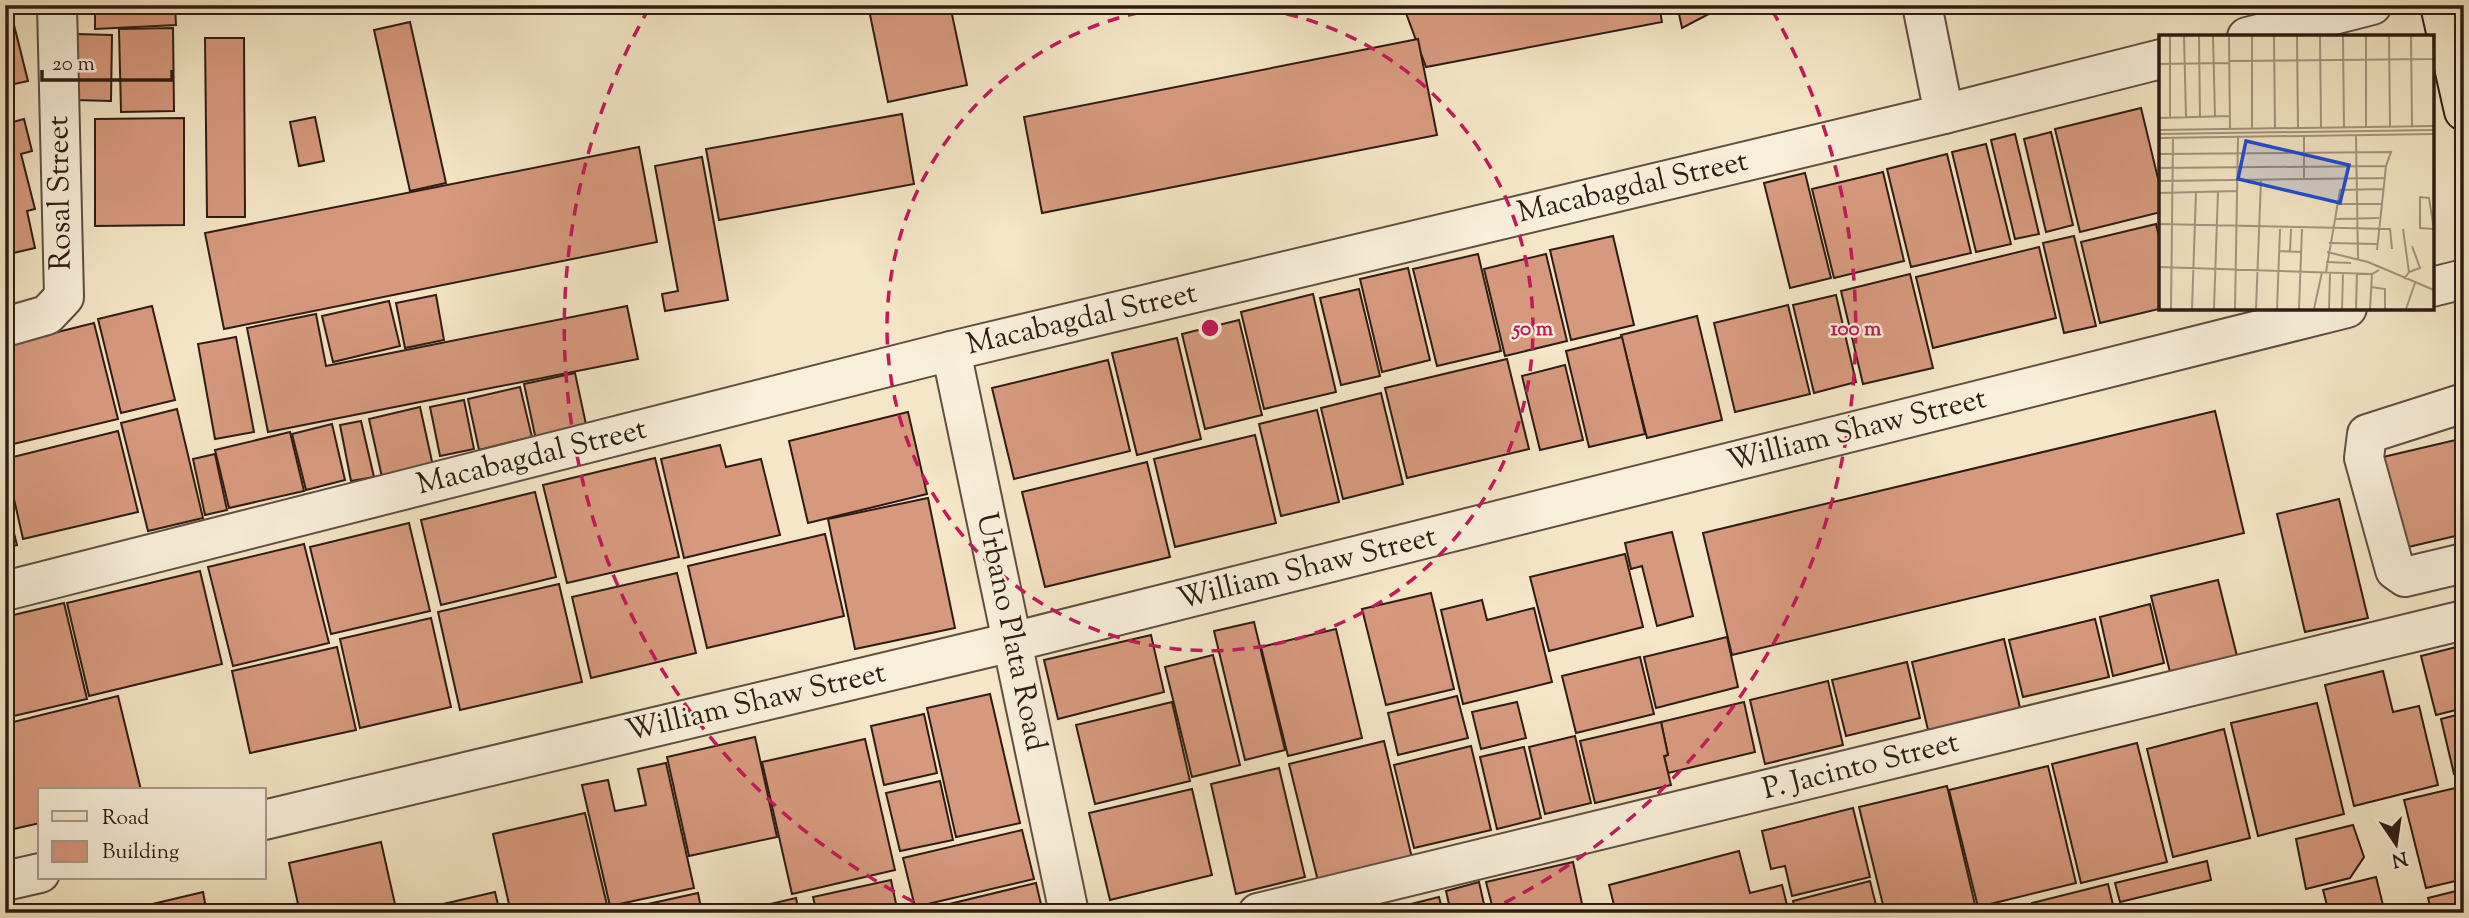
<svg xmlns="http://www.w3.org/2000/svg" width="2469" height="918" viewBox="0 0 2469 918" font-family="'Sorts Mill Goudy',serif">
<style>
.building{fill:#d7997e;stroke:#2f1c14;stroke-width:2}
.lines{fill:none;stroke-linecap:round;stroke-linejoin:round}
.minor-casing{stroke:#604e40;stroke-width:42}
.major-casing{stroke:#2f1c14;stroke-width:42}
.minor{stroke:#f8efda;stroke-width:38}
.major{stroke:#f4e6c6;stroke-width:38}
.ring{fill:none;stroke:#c2185b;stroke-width:3.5;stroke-dasharray:12 9}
.labels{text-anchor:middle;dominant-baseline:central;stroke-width:5;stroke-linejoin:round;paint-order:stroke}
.street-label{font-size:30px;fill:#2f1c14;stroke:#f8efda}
.inset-road{fill:none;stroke:#a5957f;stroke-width:2}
.view{fill:#1d4ed8;fill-opacity:0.15;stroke:#1d4ed8;stroke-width:3.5}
.inset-edge{fill:none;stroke:#2f1c14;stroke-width:3.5}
.centre{fill:#c2185b;stroke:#f8efda;stroke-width:3.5}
.ring-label{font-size:21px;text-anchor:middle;font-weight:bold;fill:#c2185b;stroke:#f8efda;stroke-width:5;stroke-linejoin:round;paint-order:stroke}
</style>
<rect width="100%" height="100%" fill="#f4e6c6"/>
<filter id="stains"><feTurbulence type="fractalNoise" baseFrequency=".00286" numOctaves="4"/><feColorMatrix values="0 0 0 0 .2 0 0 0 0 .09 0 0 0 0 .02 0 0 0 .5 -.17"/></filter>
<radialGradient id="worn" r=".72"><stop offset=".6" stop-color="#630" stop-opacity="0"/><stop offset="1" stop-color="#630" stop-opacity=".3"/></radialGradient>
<g class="building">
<path d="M5,5H9L28,81L5,86Z"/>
<path d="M95,5H175L176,25L95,29Z"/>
<path d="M193,5H425V7L193,8Z"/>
<path d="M868,5H950L967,85L888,102Z"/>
<path d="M1403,5H1659L1662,22L1426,67Z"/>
<path d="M1677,5H1726L1682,28Z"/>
<path d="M410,22L446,183L410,191L374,30Z"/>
<path d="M173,28L174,111L121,112L119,29Z"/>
<path d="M76,34L112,35L111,101L74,100Z"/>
<path d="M205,38H244L245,217H207Z"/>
<path d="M1418,39L1437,135L1042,213L1024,117Z"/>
<path d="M2141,108L2161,191V212L2080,232L2055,129Z"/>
<path d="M902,114L914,184L719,220L706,149Z"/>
<path d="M315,117L324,161L299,166L290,122Z"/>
<path d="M184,118V225L95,226V119Z"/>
<path d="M24,119L32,151L21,154L35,209L27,211L35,248L5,255V124Z"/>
<path d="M2051,132L2073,225L2046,232L2024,139Z"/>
<path d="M2015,134L2039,234L2015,239L1991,140Z"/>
<path d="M1986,144L2011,244L1976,252L1952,152Z"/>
<path d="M639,147L657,242L224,329L205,233Z"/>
<path d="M1947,154L1971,253L1911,267L1887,169Z"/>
<path d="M702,157L728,300L665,311L662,294L678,291L655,166Z"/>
<path d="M1883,172L1904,261L1834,278L1812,189Z"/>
<path d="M1805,173L1831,278L1790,288L1764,183Z"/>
<path d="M2156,224L2161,245L2163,308L2100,323L2081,242Z"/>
<path d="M1613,236L1634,325L1571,340L1550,250Z"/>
<path d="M2074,236L2096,326L2064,333L2043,243Z"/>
<path d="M2039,247L2056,318L1933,348L1916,277Z"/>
<path d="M1478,254L1501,351L1437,366L1413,269Z"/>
<path d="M1546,254L1567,341L1505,356L1484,269Z"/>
<path d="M1408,268L1430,360L1382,372L1360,279Z"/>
<path d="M1910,274L1933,368L1863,384L1841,291Z"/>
<path d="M1359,289L1380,376L1341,385L1320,298Z"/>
<path d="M1313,294L1336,392L1264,409L1241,312Z"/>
<path d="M436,295L444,340L405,348L396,303Z"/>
<path d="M1836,295L1856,382L1814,393L1793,305Z"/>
<path d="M389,301L400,346L333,362L322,316Z"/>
<path d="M1788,305L1810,394L1735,412L1714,323Z"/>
<path d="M152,306L175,400L121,413L98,319Z"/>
<path d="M627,306L638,359L268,432L247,328L316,314L326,366Z"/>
<path d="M1697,316L1722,420L1647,438L1621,335Z"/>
<path d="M1239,320L1262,415L1205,429L1182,334Z"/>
<path d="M94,323L118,419L5,446V345Z"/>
<path d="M236,337L254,432L215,439L198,344Z"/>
<path d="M1622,337L1645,434L1589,447L1566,351Z"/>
<path d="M1177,338L1201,439L1137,455L1112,353Z"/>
<path d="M1507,359L1529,449L1407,478L1385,388Z"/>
<path d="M1108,360L1130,451L1014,479L992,388Z"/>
<path d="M1565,365L1583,440L1540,450L1522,376Z"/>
<path d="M575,373L587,429L536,440L524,384Z"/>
<path d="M520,387L532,437L479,450L468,399Z"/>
<path d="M1381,393L1403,484L1343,499L1321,408Z"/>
<path d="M464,400L474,449L440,456L430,407Z"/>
<path d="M420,407L433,466L382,477L369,419Z"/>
<path d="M177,409L203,518L148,531L121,423Z"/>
<path d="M1317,410L1339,502L1281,516L1259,424Z"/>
<path d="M2215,411L2244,533L1732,655L1703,533Z"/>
<path d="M908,412L927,494L808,523L789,441Z"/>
<path d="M361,421L374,477L351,481L340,425Z"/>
<path d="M332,424L345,480L306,490L292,434Z"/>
<path d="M118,431L138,512L23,539L5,459Z"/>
<path d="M290,432L304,491L229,508L215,450Z"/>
<path d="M1255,435L1276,523L1175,547L1154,459Z"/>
<path d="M2464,438V534L2387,552L2366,461Z"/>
<path d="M720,445L726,467L761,459L780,535L684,558L661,459Z"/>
<path d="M215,454L227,510L205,515L193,459Z"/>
<path d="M655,458L679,557L567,583L543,485Z"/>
<path d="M1147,462L1170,557L1045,587L1022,492Z"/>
<path d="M535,492L556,577L441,605L421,520Z"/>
<path d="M5,497L17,545L5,548Z"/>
<path d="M928,498L955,628L855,649L828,519Z"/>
<path d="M2339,499L2368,618L2305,632L2277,514Z"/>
<path d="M409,523L430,611L331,634L310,547Z"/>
<path d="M1672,532L1693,616L1657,626L1642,566L1631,569L1625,543Z"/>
<path d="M825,534L844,616L707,648L688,566Z"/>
<path d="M304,544L329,643L233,666L208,567Z"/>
<path d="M1625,554L1643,627L1549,651L1530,577Z"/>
<path d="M200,571L222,664L89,696L67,603Z"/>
<path d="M677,573L696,653L591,678L572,597Z"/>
<path d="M2218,580L2238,660L2171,676L2151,596Z"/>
<path d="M559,584L582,682L460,710L438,612Z"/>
<path d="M1431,593L1454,689L1386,705L1362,609Z"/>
<path d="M1482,600L1487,620L1534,608L1552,682L1463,704L1441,610Z"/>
<path d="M64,603L87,699L5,718V617Z"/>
<path d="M2150,604L2164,663L2113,676L2100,617Z"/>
<path d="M431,618L451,707L360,728L340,639Z"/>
<path d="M2095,619L2109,677L2023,697L2009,640Z"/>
<path d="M1254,622L1285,750L1245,760L1214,631Z"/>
<path d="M1336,629L1362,738L1288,756L1261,647Z"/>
<path d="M1151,635L1164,692L1058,719L1044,660Z"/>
<path d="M1727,637L1738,687L1656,708L1644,657Z"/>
<path d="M2004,639L2021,712L1929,734L1912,662Z"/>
<path d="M2464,645V708L2436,715L2421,656Z"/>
<path d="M337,647L356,730L250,753L232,671Z"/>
<path d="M1213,655L1240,765L1192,777L1165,667Z"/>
<path d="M1640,657L1654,714L1576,733L1562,676Z"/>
<path d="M1907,662L1920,718L1846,736L1832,680Z"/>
<path d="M2383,671L2393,712L2419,706L2438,785L2354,806L2325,685Z"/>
<path d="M1828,681L1843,745L1765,764L1750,700Z"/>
<path d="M990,694L1020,823L956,837L927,708Z"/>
<path d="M118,696L141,790H40V823L5,831V724Z"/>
<path d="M1457,696L1468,738L1398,755L1388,713Z"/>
<path d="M1172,702L1190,781L1095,804L1076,725Z"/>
<path d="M1517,702L1526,738L1481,749L1472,712Z"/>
<path d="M1744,702L1755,752L1668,773L1664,756L1668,755L1661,722Z"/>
<path d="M2317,703L2344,814L2258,836L2231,723Z"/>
<path d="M2464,713V771L2454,774L2441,719Z"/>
<path d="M924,714L937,773L884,785L871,726Z"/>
<path d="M1661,722L1668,755L1664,756L1671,785L1595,803L1580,741Z"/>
<path d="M2224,729L2250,838L2173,857L2147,749Z"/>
<path d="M1575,736L1591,803L1545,814L1529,747Z"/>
<path d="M755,737L777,837L689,856L667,757Z"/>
<path d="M865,739L895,870L792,894L762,762Z"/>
<path d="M1384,741L1412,858L1318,881L1289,764Z"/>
<path d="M2137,743L2167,862L2081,883L2052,764Z"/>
<path d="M1471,746L1491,830L1414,848L1394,765Z"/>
<path d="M1524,747L1541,818L1497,829L1480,757Z"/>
<path d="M666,763L694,888L610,906L582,785L608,780L615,811L646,805L638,769Z"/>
<path d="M2048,766L2076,883L1978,907L1949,790Z"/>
<path d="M1279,768L1305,877L1236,894L1211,784Z"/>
<path d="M940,781L953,840L900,851L886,793Z"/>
<path d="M1947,786L1977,913H1885L1859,807Z"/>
<path d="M2464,786V879L2426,888L2404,800Z"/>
<path d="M1192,789L1212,875L1110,900L1089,813Z"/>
<path d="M1853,808L1870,877L1792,896L1785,866L1771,869L1762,831Z"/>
<path d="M585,813L608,909L592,913H511L493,834Z"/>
<path d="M2353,825L2364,857L2350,878L2306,889L2296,839Z"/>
<path d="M1022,830L1034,879L915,907L903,858Z"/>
<path d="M381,842L397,913H300L289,863Z"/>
<path d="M1739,851L1750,893L1782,885L1789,913H1616L1609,885Z"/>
<path d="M2207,861L2211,880L2120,902L2115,883Z"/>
<path d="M1573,862L1584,913H1494L1486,882Z"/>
<path d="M2376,877L2385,913H2329L2323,890Z"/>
<path d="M891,880L898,913H817L813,897Z"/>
<path d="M1870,881L1878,913H1796L1793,901Z"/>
<path d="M1479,882L1486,913H1451L1446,891Z"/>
<path d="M1036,883L1043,913H912Z"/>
<path d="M2108,884L2115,913H2034L2032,903Z"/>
<path d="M2464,889V913H2432L2428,898Z"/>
<path d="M203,892L207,913H142L140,907Z"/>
<path d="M495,892L500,913H414L413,911Z"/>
<path d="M698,893L702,913H607Z"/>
<path d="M1439,897L1443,913H1375Z"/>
<path d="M796,898L799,913H732Z"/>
<path d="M2028,906L2030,913H2000Z"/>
</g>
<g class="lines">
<g class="minor-casing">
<g id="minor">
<path d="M1922,5L1944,114"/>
<path d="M2247,37L2372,5"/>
<path d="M2432,287L2464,279"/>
<path d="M5,327L47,315L64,297L57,5"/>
<path d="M951,351L1069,913"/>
<path d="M2464,403L2367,434L2364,458L2395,570L2405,577L2464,563"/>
<path d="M5,591L951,351L1944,114L2161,59"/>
<path d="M264,820L1012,642L2347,308"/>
<path d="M5,881L40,873"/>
<path d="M1258,913L2464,620"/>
</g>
</g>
<g class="major-casing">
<path id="major" d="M2440,5L2464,111"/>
</g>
<use href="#minor" class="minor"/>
<use href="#major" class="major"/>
</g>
<g class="ring">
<path d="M1224 5A323 323 0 1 1 1196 5"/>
<path d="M932 911A646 646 0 0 1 648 10M1772 10A646 646 0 0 1 1488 911"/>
</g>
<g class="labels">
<g class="street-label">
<text transform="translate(1633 188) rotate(-13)">Macabagdal Street</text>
<text transform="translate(61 193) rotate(-91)">Rosal Street</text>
<text transform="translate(1082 320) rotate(-13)">Macabagdal Street</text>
<text transform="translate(1857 431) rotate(-14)">William Shaw Street</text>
<text transform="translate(532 458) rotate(-14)">Macabagdal Street</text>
<text transform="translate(1307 569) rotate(-14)">William Shaw Street</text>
<text transform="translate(1010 632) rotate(78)">Urbano Plata Road</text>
<text transform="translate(756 703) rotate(-13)">William Shaw Street</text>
<text transform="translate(1861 767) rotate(-14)">P. Jacinto Street</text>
</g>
</g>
<g transform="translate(2159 35)">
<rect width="275" height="275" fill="#f4e6c6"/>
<path class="inset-road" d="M11,1V82M25,1L27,82M40,1L41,82M54,1L56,82M70,1L71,93M93,1V94M115,1L116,93M138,1L139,93M161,1L162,92M184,1L185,92M207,1V91M230,1L231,91M252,1L253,91M274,1L275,24M71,26L275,24M0,29L71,28M0,83L71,81M0,95L275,91M0,99L275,95M197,101L199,224M0,103L275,99M0,119L232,117L227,131L0,133M145,144V101M0,146L226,143M0,158L79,156M178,169H222M176,184L220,183M0,189L231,194L233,214M244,194L250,237L245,244M275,194L261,193V162L270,163L275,194V203M170,208L218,209M218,215L227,131M120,216L142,217M131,217L132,194M168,217L209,227L275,255M167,227L192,228M0,232L213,239L220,235M167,237L181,155L224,154M250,237L261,233L253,211M212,252L226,254V274M12,274L14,102M33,274L37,157M55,274L59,156M76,274L79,102M97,274L102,145M118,274L121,194M140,274L143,194M155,274L163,237M170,274L171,238M183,274L184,238M197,274L198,238M211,274L213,239M247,274L256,248"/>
<path class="view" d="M87,106L190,130L181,168L79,144Z"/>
<rect width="275" height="275" class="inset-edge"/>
</g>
<circle cx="1210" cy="328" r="10" class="centre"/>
<g class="ring-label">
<text x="1533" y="335">50 m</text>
<text x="1856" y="335">100 m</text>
</g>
<rect width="2469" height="918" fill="none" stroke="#f4e6c6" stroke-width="28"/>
<rect x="7" y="7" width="2455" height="904" fill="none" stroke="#2f1c14" stroke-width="3.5"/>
<rect x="14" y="14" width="2441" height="890" fill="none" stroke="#2f1c14" stroke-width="2"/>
<rect x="38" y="788" width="228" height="91" fill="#f8efda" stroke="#a89b8b" stroke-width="2"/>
<rect x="52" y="811" width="35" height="10" fill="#f4e6c6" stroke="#a89b8b" stroke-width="2"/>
<text x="102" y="824" font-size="21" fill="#2f1c14">Road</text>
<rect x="52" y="841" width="35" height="21" fill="#d7997e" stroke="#a89b8b" stroke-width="2"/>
<text x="102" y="858" font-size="21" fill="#2f1c14">Building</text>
<g transform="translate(2396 844) rotate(167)" stroke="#f8efda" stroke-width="5" paint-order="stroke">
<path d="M0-5L12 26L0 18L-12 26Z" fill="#2f1c14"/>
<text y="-10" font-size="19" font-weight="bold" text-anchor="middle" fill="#2f1c14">N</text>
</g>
<path d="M42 70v10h130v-10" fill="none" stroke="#2f1c14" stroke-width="3.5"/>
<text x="52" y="70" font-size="21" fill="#2f1c14" stroke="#f8efda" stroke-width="5" paint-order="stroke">20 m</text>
<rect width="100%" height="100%" filter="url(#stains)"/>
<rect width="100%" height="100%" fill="url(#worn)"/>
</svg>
